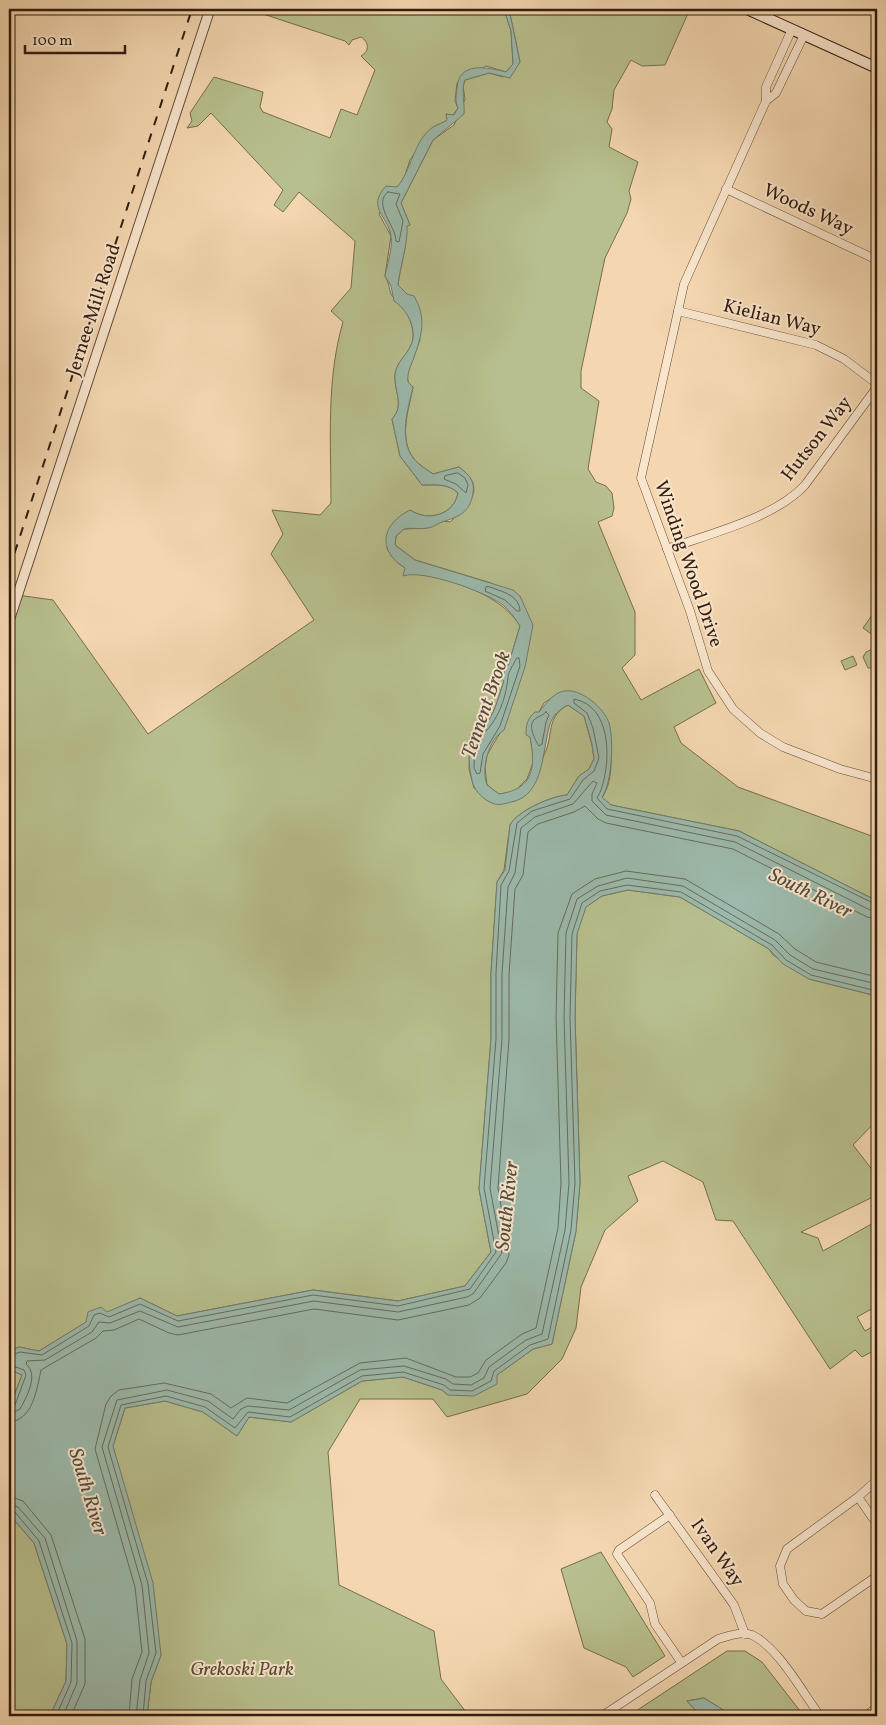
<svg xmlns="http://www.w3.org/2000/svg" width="886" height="1725" viewBox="0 0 886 1725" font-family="Vollkorn,serif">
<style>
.green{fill:#b8bf8e;stroke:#756e4e}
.water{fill:#9cbaac;stroke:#727b6d}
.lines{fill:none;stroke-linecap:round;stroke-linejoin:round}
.shore{stroke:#676b5d;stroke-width:1}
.minor-casing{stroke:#624b37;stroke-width:9}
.tertiary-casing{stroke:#624b37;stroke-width:11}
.secondary-casing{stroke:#321c0e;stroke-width:12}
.minor{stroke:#f8e5cc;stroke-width:8}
.tertiary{stroke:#f8e5cc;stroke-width:9}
.secondary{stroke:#f8e5cc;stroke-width:10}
.rail{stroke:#321c0e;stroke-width:2;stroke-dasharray:9 9;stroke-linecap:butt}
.labels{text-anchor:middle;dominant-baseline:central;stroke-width:4;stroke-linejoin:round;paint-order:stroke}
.street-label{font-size:19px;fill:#321c0e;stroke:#f8e5cc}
.park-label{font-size:19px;font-style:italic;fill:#5a4d34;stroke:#f8e5cc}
.water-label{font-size:20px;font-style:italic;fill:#524b3d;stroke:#f8e5cc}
</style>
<rect width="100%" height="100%" fill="#f4d7b1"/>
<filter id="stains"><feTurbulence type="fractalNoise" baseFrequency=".004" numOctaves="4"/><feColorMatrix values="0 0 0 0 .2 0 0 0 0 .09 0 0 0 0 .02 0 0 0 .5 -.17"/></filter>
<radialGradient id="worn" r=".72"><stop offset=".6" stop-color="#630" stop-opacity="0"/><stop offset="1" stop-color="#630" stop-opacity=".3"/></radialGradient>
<g class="green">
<path d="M233,9H355L364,12L365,9H504L511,31L513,64L506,72L486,66L457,83L455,101L458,108L453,115L446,114L448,120L433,127L410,160L403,181L398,187L391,188L379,214L391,236L385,276C389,283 389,288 391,294C393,298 399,302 402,305C409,316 417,333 411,345C407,356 396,362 395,375C394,392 405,405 392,419L400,456L422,485C435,485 448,483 458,493C454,515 428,522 410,510L387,548C398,572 420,573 442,579C470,586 505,601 520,626L509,663L501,678L504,681C497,701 492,728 470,735L469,769L474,788L515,801C525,786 536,771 544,755C554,736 545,717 568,705L584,716L592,745L594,759L589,769L579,776L567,795C552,796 517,811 510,825L504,870L497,882L491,973V1039L479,1189L491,1252L465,1286L398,1301L313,1290L177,1316L140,1298L87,1322L39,1351L19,1347L9,1352V587L17,595L53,600L148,734L314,620L271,554L283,534L272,510L320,515L331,503C331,442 326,380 343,322L331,311L351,288L355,241L299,192L283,212L274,205L283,190L211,113L198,126L187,128L192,121L190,113L214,77L263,92L260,107L263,112L330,138L341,109L357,115L375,70L361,56C370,51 369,42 361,37L352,40L349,45L345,41L257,12L249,14Z"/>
<path d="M509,9H690L665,65L642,66L631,60L614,90L612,109L607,122L612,129L609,147L638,162L629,191L631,199L627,213L605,258L581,371V388L599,401L588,469L596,482L606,486L612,493L614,508L612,516L598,522L635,612V655L622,668L641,700L699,669L716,703L674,727L681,743L738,787L877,838V901L739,831L611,805L602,798C616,776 610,747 609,723L559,693L544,703L539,712L530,737L534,760L527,779L514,792L499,794L487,785L485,768L487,755L500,733L533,625L491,583L415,560L395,545L396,536L404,529L427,528L444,521L450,522C469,504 488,489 459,467L433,474C427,470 419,465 414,459C398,439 409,409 413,387L408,382L407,375L420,340L407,294L398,285C400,266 408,245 406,226L410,225L401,203L433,140L454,125L465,99L463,86L465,80L489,73L503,77L520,62Z"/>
<path d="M877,608V638L863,628Z"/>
<path d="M877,647V668H868L863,657L866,652Z"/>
<path d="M853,656L857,665L845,670L841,661Z"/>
<path d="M628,890L680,897L769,949L773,955L809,979L877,996V1120L853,1145L877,1176V1195L801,1232L818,1238L823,1251L877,1221V1306L857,1317L865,1331L877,1324V1349L862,1357L855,1350L830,1369L733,1221L716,1220L703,1182L663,1161L628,1176L638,1201L605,1230L581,1287L576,1328L562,1359L527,1394L447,1417L433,1399H360L328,1452L339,1585L434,1631L441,1679L469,1716H147L151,1682L161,1655L113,1446L125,1408L165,1401L203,1412L237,1436L249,1417L291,1422L362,1381L403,1377L442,1390L448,1395L497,1375L533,1349L552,1344L576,1231L580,1183L575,1017L577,933L585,907L602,896Z"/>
<path d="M15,1372L22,1375L9,1409V1375Z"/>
<path d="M9,1508L10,1515L34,1543L67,1644L66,1681L50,1716H9Z"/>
<path d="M601,1552L665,1656L633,1677L626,1667L584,1648L561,1569Z"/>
<path d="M727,1651H745L762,1662L804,1716H793L791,1714L783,1716H733L704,1698L687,1701L701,1716H636L633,1713Z"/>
</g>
<g class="water">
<path d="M504,9H509L520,62L510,78L489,73L465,80C461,90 465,103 464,114L433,140L401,203L410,225L407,226C408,245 400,266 398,285L407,294L414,296C427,319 422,335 413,360C410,367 407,374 408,382L413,387C408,409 398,439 414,459C419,465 427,470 433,474L459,467C469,475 475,480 473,493C470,513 458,517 442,522C437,524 432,528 427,528C419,530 412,527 404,529L396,536L395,545L415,560L513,590L520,596L533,625L525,667L504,730C488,740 481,769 487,785L499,794C534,789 536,767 530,737L526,735C526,725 527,719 535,712H539C545,705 553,693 564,691C581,688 604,708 609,723C614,740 612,783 602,797L611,805L739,831L877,901V996L809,979L783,964L769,949L680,897L628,890L602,896L586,907L577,934L575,1017L580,1183L576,1231L552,1344L533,1349L497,1375V1384L474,1396L448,1395L442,1390L403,1377L362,1381L291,1422L249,1417L237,1436L203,1412L165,1401L125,1408L113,1446L153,1583L161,1655L151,1682L147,1716H50L66,1681L67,1644L34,1543L10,1515L9,1508V1409L22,1375L15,1372L9,1375V1352L19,1347L39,1351L86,1322L88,1312L101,1307L107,1312L140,1298L177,1316L313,1290L398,1301L465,1286L491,1252L479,1189L491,1039V973L497,882L505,870L510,825C517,811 552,796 567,795L579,776L589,769L594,759L592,744L584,716L568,705C560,709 553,715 550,724C542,749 545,796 511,802C504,804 498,806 492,803C484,800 476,792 473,784C468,767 469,753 470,735C492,729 497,701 504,681L501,678L509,663L520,626C515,618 510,611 503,605C486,592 423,569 403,576L405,568C376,550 382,524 410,510C428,522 454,515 458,493C448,483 435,485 422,485L400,456L392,419C405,405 394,392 395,375C396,362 407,355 411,345C418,330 407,309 394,301L391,286L385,276C387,265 393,247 391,236C388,216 366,208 386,186L397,187C412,170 413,141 433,127C438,124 443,123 447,120L446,114L454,115L458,108C455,101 456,96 457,89C458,61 487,67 506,72L513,64L511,31Z"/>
<path d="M704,1698L733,1716H701L687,1701Z"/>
</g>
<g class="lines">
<g class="shore">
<path d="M388,192L400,194L396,204L403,221L399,242L396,241C396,226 372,204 388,192Z"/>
<path d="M458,473L465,478L468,485L466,493L456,484L444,479L445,476Z"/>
<path d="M490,587C503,592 519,595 520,611H517L505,600L485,591L486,587Z"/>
<path d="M519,658L520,666L500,726L483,754L480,773L477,774L474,768L475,740C496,727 506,700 508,677C508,672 514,664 516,659Z"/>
<path d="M546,712L549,715L546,722L542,744L539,746C535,740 527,725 535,719C539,716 542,716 546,712Z"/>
<path d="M9,1356L20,1352L42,1355L89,1326L94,1315L100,1313L109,1317L140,1304L178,1321L313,1295L398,1306L470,1289L496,1252L484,1188L496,1039V973L501,885L509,871L517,823L532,811L570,799L583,780L594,771L599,758L593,728L587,713L574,703V699C611,706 611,758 602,787C601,791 599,794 597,798L607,809L737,836L877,905"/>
<path d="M9,1370L16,1367L24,1370L26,1375L15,1405L9,1408"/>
<path d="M9,1415L20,1409C27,1396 39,1375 26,1364L27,1361L45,1360L92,1332L99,1322L110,1323L140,1311L178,1327L314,1301L398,1312L467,1297L473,1294L502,1253L490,1188L502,1039V974L508,887L515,873L521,828L535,817L573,804L593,781L597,783L592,794V801L606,815L735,842L870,910L877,911"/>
<path d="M9,1422C33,1421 37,1388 41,1370L96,1338L103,1331L114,1330L139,1319L169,1333L178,1335L314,1309L398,1320L469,1305L480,1298L506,1263L509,1255L498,1188L509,1039V974L515,889L523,875L528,832L538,824L574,812L585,806L598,819L606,823L733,849L867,917L877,919"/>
<path d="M9,1496L23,1501L51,1535L85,1639V1684L71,1716"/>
<path d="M9,1504L18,1507L45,1538L77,1641V1683L63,1716"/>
<path d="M9,1510L15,1512L39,1541L72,1643L71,1682L56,1716"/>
<path d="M129,1716L132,1679L142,1652L135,1587L95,1449L106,1404L111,1396L119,1390L164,1383L211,1394L231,1408L247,1398L287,1403L360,1363L406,1358L456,1377H470L478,1373L486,1360L522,1334L536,1328L558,1228L561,1183L556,1017L558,933L572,894L595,879L626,871L685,879L779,934L795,949L816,962L877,977"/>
<path d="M136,1716L140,1680L149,1653L142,1585L102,1447L117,1400L167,1390L208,1401L233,1419L241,1409L248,1406L289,1410L360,1370L404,1366L446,1379L453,1384L471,1385L484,1378L489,1367L526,1340L542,1334L565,1230L569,1183L564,1017L566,933L577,899L598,886L627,878L683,886L775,940L790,955L813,969L877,984"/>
<path d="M143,1716L146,1681L156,1653L148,1584L108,1447L121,1405L166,1396L205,1407L235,1428L248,1412L290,1417L362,1376L403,1372L444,1385L450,1390L472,1391L491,1381L494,1371L530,1345L548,1339L571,1230L575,1183L570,1017L572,934L582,903L600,891L627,885L681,892L772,945L786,960L811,975L877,991"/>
</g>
<g class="minor-casing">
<g id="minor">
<path d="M792,29L766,87V101L776,93L804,35"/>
<path d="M766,101L684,284L641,478L690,611L708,671L733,709L760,733L783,747L840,769L877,779"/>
<path d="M726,189L877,260"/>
<path d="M678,311L816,345L844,359L877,384"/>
<path d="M667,549C709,534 775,518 805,485L877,387"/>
<path d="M877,1480L858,1497L787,1549L780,1566L783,1584L794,1600L806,1611L822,1614L877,1576"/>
<path d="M655,1495L734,1605L745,1634"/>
<path d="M858,1497L877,1524"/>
<path d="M670,1515L619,1550L617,1554L650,1603L655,1624L681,1662"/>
<path d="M602,1716L718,1639C729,1636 741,1631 752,1635C778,1647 803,1693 820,1716"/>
<path d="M866,1716L877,1707"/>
</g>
</g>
<g class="tertiary-casing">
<path id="tertiary" d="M9,621L210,9"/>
</g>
<g class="secondary-casing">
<path id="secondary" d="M747,9L877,68"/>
</g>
<use href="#minor" class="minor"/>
<use href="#tertiary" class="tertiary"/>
<use href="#secondary" class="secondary"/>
<path class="rail" d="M9,570L192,9"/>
</g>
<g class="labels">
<g class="street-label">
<text transform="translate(808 210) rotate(25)">Woods Way</text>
<text transform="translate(94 310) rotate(-72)">Jernee Mill Road</text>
<text transform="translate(772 318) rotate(14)">Kielian Way</text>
<text transform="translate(817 439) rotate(-52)">Hutson Way</text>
<text transform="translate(688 564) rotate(71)">Winding Wood Drive</text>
<text transform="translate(717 1553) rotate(55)">Ivan Way</text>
</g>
<g class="park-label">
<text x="242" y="1670">Grekoski Park</text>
</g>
<g class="water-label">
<text transform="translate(487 705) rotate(-71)">Tennent Brook</text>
<text transform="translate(810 894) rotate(26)">South River</text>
<text transform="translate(508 1206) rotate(-84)">South River</text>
<text transform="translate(87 1492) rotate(73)">South River</text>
</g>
</g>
<rect width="886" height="1725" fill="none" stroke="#f4d7b1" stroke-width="30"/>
<rect x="10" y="10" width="866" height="1705" fill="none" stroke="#321c0e" stroke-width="2.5"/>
<rect x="15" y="15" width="856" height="1695" fill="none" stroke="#321c0e"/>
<path d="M25 45v8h100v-8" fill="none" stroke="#321c0e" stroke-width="2.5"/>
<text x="32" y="45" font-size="15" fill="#321c0e" stroke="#f8e5cc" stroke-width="4" paint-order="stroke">100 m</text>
<rect width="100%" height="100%" filter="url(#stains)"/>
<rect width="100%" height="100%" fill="url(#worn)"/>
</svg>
